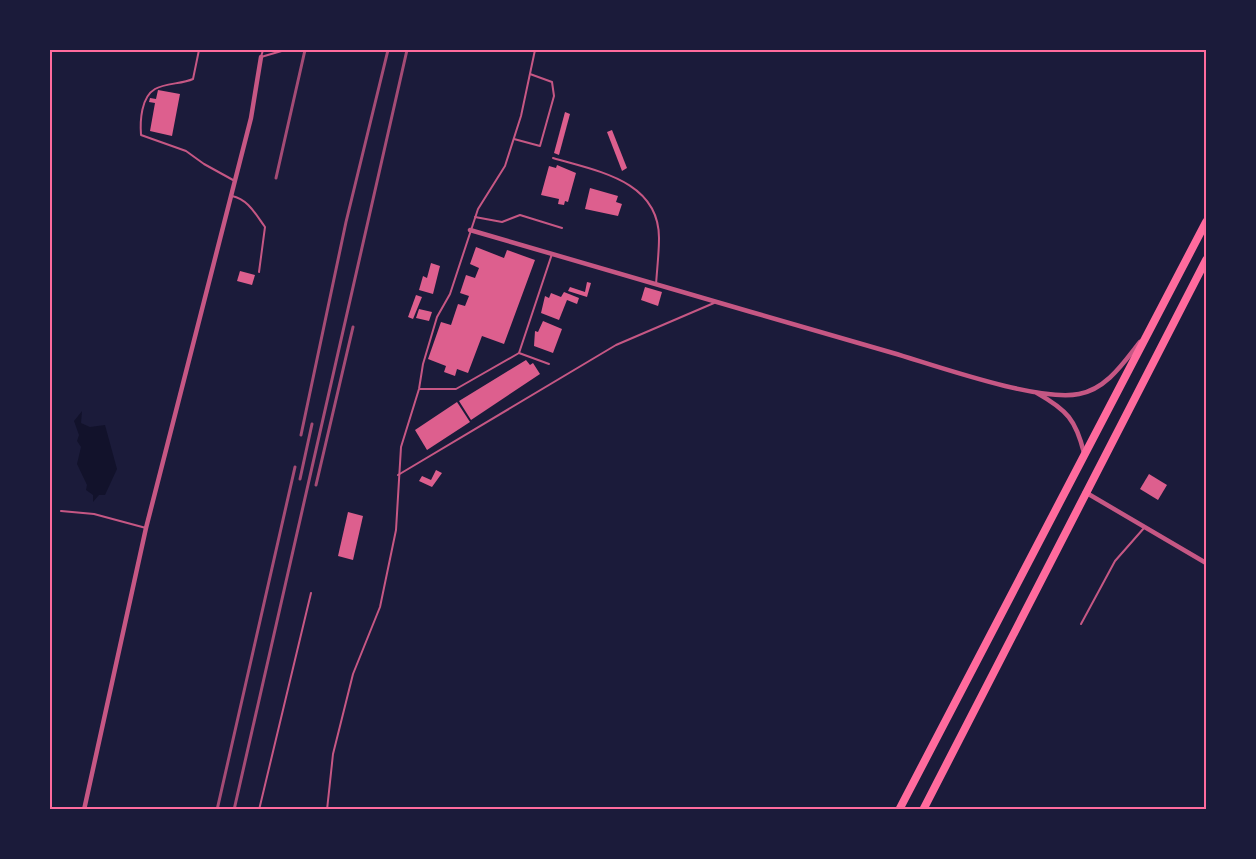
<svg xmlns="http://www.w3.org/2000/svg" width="1256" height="859" viewBox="0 0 1256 859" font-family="Ubuntu,sans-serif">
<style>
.water{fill:#12122b}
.building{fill:#dd5f8e}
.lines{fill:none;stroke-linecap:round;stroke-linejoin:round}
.service{stroke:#c65784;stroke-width:2}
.minor{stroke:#c65784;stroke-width:4.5}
.primary{stroke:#ff6b9d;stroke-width:8}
.rail{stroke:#a44b75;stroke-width:3}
.neatline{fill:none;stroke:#ff6b9d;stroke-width:2}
</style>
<rect width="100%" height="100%" fill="#1b1b3a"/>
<path class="water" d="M82,411L81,423L90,427L105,425L117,469L105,495H99L93,502V495L86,490L87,485L77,464L81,447L77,441L79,435L74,421Z"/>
<g class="building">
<path d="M158,90L180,94L172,136L150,131L155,103L149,102L150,98L156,99Z"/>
<path d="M565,112L570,114L559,155L554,153Z"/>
<path d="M612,130L627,168L622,171L607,132Z"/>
<path d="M557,165L576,173L568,202L565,201L564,205L558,204L559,199L541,195L549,166L556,168Z"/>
<path d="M590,188L618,196L616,202L622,204L618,216L585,209Z"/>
<path d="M476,247L504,258L507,250L535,260L504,344L482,336L468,373L457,369L455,376L444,372L446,366L428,359L441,322L451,325L458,304L465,306L469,296L460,293L466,275L475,278L479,268L470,264Z"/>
<path d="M431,263L440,266L433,294L419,290L423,276L427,278Z"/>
<path d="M240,271L255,275L252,285L237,281Z"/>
<path d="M587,282L591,283L587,297L568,291L570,287L585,292Z"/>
<path d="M645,287L662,292L658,306L641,300Z"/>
<path d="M564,292L579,298L577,304L567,300L559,320L541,313L545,296L549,298L551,293L561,297Z"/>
<path d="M416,295L422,297L413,319L408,317Z"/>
<path d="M419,309L432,312L429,321L416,318Z"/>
<path d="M543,321L562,329L553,353L534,346L535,331L538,332Z"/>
<path d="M526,360L530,365L533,363L540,374L471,420L459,401Z"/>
<path d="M457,402L470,422L427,450L415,430Z"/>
<path d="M436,470L442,473L432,487L419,481L422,476L431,480Z"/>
<path d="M1149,474L1167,485L1158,500L1140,489Z"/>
<path d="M348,512L363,516L353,560L338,556Z"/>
</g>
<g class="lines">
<g class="service">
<path d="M199,50L193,79C182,84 165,83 155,89C141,97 140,121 141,135L186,151L204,164L233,180"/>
<path d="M263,50L261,57L285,50"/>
<path d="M514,139L540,146L554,96L552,82L530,74"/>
<path d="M553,158C596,171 659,180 659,238C659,253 657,269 656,285"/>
<path d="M232,196C248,199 256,215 265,227L259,272"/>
<path d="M475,217L502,222L520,215L562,228"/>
<path d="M519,353L549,364"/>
<path d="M420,389H456L519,353L552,254"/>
<path d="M398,475L616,345L714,303"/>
<path d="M61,511L94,514L146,528"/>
<path d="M1081,624L1115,561L1144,528"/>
<path d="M259,810L311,593"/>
<path d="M327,810L333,754L353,674L380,607L396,530L401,447L419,389L423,364L437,317L450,294L478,209L505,166L521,116L535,50"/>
</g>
<g class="minor">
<path d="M470,230C611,272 752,312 893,353C937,366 1038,402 1079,394C1107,389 1124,362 1140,342"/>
<path d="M1037,393C1067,410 1076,420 1084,453"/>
<path d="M1085,492L1206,563"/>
<path d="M84,810L146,528L251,118L261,57"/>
</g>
<g class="primary">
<path d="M899,810L1206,222"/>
<path d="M923,810L1206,260"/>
</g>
<g class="rail">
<path d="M276,178L305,50"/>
<path d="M301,435L346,222L388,50"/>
<path d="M300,479L312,424"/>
<path d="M316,485L353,327"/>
<path d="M217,810L295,467"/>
<path d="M234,810L407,50"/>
</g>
</g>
<rect width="1256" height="859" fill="none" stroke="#1b1b3a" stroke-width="102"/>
<rect x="51" y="51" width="1154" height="757" class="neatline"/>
</svg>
